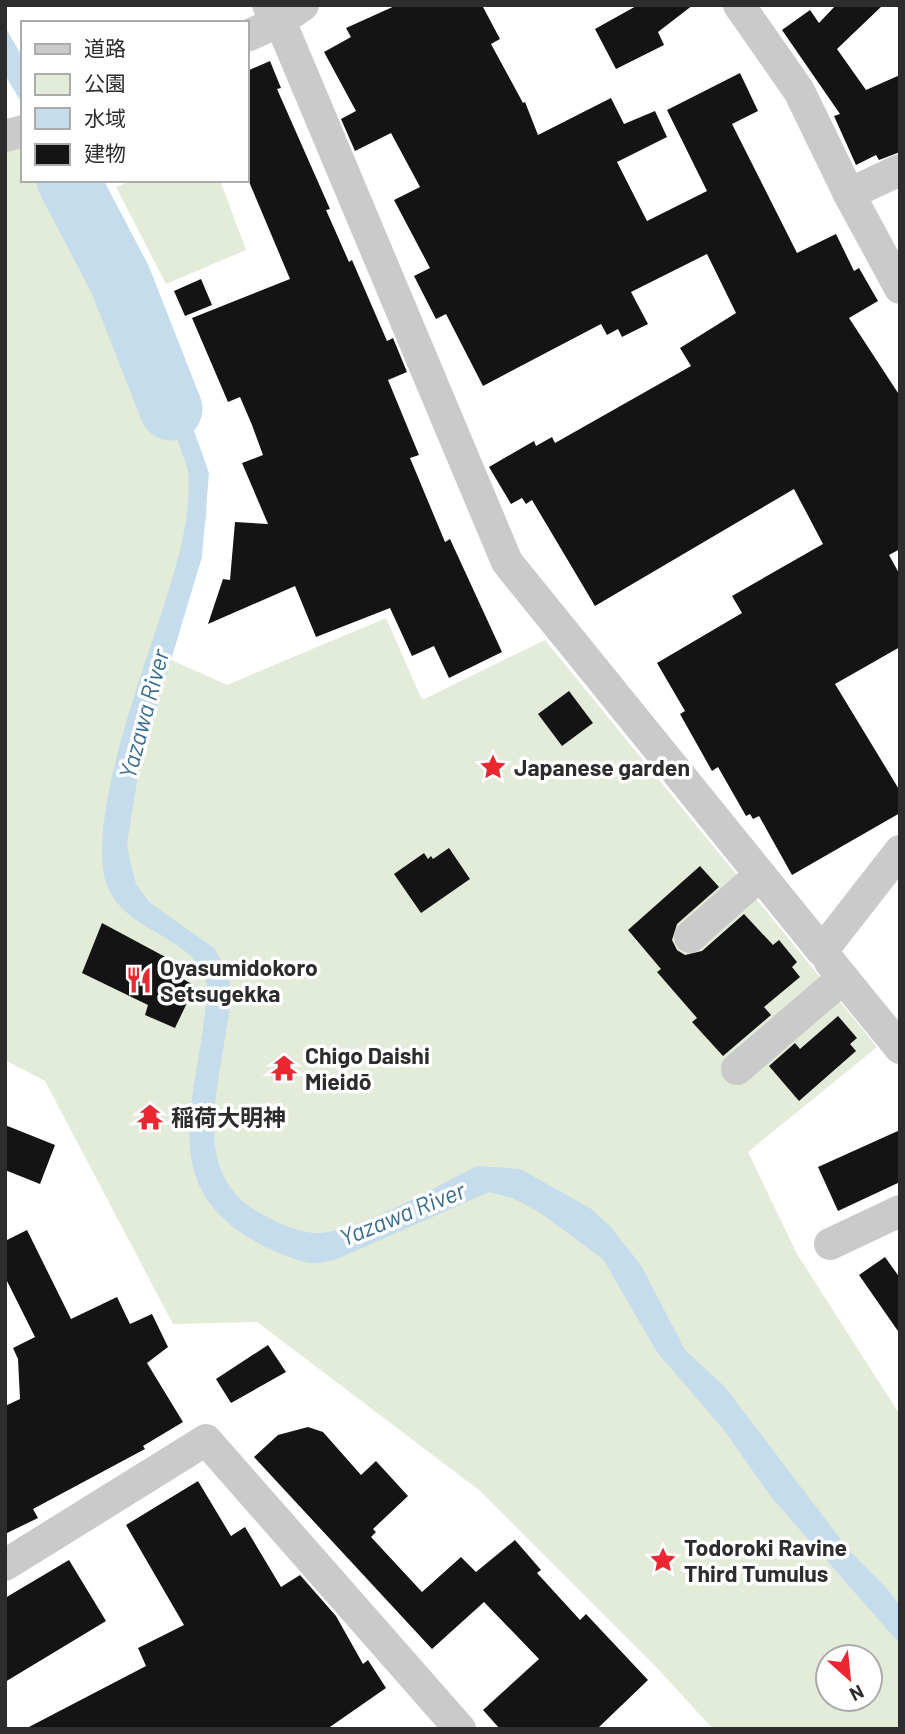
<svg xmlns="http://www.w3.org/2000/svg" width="905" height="1734" viewBox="0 0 905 1734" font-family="Barlow,'Noto Sans JP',sans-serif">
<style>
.green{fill:#e3ebd9;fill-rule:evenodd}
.water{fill:#c4dcec}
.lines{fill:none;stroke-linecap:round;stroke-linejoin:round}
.river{stroke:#c4dcec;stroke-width:63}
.building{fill:#141414}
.minor{stroke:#cacaca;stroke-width:32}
.labels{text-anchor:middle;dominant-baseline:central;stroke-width:7;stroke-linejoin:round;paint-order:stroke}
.poi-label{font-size:23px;font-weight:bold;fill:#2d2d2d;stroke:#fff;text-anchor:start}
.water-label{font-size:24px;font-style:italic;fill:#386d91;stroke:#fff}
</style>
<rect width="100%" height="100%" fill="#fff"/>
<g class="green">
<path d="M23,145V180H86L113,230L204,470L207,517L167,658L227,685L386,618L422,700L545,640L877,1047L748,1152L797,1254L900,1415V1729H713L659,1670L479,1490L257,1322L173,1324L45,1081L5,1060V152ZM828,1657H870V1699H828Z"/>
<path d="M133,180H220L246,250L166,284L116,187Z"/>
</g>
<g class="water">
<path d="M5,27L23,58V105L5,75Z"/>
<path d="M61,180H87L144,290L209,473L202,557L140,763L127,844L131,865L136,884L149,902L214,948L225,967L230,985V1006C225,1044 213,1096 214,1133C215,1166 227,1193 255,1210C271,1220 299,1234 320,1233C363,1230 436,1186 477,1166L520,1169L590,1208L610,1226L642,1267L685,1350L725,1387L848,1549L888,1590L900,1606V1644L772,1498L724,1430L657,1352L603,1259L539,1212L512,1198L489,1192L337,1259C329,1261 319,1264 311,1263C292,1260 267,1248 251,1239C174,1193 186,1131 199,1054C203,1033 205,1011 208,990C200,926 103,939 102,857C101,781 141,678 164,605C178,560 192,517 188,470L126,289Z"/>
</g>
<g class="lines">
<path class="river" d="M68,180L120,279L171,409"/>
</g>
<g class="building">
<path d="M397,5H482L500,39L491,44L523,103L525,102L538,135L611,98L624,124L655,111L667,137L617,162L647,221L707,191L667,110L740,73L758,111L732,124L797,253L836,234L854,271L859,268L878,301L849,318L900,396V549L889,555L900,575V647L835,684L900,791V813L792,875L759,816L753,819L750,814L746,816L718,767L712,771L680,714L685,711L657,663L742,613L732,596L823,544L794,489L595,606L532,500L526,504L522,498L511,504L489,467L534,441L536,446L552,437L555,443L691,366L680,348L736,313L707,254L631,292L648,324L622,337L618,329L607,335L601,324L483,386L446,314L436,319L414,276L430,268L394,200L420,187L391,133L355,151L341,119L356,111L324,52L351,37L346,28Z"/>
<path d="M638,5H693L658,32L664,45L616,69L595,29Z"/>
<path d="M836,5H883L837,49L866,90L900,75V152L879,160L876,155L856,165L834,116L840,114L782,30L810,10L819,23Z"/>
<path d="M270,61L281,88L277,89L330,209L326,210L349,262L352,260L387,341L393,338L407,372L388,380L419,455L410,458L445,542L450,539L502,652L449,678L434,646L412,656L390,608L316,637L295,586L208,624L223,579L230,580L235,522L268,524L242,463L263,455L252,425L240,397L228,402L192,318L290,279L247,177V71Z"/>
<path d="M201,279L212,305L185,316L174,291Z"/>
<path d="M569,691L593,723L562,746L538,714Z"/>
<path d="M449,848L470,879L421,913L394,874L424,853L428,859L431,856L433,859Z"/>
<path d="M700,866L719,887L677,924L672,940L677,950L685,955L702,951L744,914L773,945L779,940L797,962L792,967L800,977L764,1007L771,1015L723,1056L692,1022L697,1018L657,972L661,969L628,930Z"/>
<path d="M102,923L171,960L168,970L195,986L175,1028L145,1015L148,1005L82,973Z"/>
<path d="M838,1016L857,1038L850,1044L856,1051L799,1101L769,1066L795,1043L800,1049Z"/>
<path d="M5,1125L55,1145L40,1184L5,1170Z"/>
<path d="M900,1130V1182L838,1211L818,1167Z"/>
<path d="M27,1230L71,1319L117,1297L130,1324L152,1314L168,1347L147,1363L183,1422L143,1446L145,1449L33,1509L38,1518L5,1534V1406L20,1399L18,1359L13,1348L35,1337L5,1277V1241Z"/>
<path d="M885,1257L900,1278V1334L859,1275Z"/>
<path d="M268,1345L286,1372L231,1403L216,1379Z"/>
<path d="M308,1427L323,1432L361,1475L376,1461L408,1496L373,1529L376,1532L371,1537L422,1592L461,1557L476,1572L515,1540L541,1570L537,1573L580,1620L586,1614L648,1680L597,1729H500L483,1710L539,1659L484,1602L432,1649L254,1457L278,1435Z"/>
<path d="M198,1481L231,1536L245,1527L281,1587L300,1575L336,1616L363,1664L368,1660L386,1688L327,1729H25L146,1666L138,1648L184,1625L126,1525Z"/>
<path d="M69,1560L106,1621L5,1682V1598Z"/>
</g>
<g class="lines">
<g class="minor">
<path d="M268,5L280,21L507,562L822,951L900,851"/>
<path d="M739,5L799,91L849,194L900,288"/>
<path d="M247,36L280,21L303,5"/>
<path d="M5,136L23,131"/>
<path d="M849,194L900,170"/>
<path d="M690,937L760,875"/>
<path d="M830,962L900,1048"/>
<path d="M737,1069L843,978"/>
<path d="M830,1244L900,1211"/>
<path d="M5,1565L206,1440L460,1729"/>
</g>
</g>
<defs>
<g id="sight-bare" transform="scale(2.1)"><path d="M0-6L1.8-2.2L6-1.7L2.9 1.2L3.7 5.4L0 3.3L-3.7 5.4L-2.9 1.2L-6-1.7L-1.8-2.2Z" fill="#ec2732" stroke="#fff" stroke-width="2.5" paint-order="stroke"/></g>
<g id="restaurant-bare" transform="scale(2.1)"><path d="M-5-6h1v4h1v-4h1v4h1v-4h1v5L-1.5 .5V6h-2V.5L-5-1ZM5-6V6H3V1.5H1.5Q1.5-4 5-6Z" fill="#ec2732" stroke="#fff" stroke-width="2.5" paint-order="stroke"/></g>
<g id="temple-bare" transform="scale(2.1)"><path d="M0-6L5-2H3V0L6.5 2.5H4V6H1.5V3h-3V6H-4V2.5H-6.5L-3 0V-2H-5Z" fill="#ec2732" stroke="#fff" stroke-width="2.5" paint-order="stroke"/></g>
</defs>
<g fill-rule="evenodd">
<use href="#sight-bare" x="493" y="767"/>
<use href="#restaurant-bare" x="139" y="980"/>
<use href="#temple-bare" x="284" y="1068"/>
<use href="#temple-bare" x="150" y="1117"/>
<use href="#sight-bare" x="663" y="1560"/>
</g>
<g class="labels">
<g class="poi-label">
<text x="514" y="767">Japanese garden</text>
<text x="160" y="967">Oyasumidokoro<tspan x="160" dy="26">Setsugekka</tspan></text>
<text x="305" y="1055">Chigo Daishi<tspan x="305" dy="26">Mieidō</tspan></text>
<text x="171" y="1117">稲荷大明神</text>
<text x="684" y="1547">Todoroki Ravine<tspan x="684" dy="26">Third Tumulus</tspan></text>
</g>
<g class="water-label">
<text transform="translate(143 714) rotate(-75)">Yazawa River</text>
<text transform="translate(402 1213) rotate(-22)">Yazawa River</text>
</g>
</g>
<rect width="905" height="1734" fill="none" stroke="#2d2d2d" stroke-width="14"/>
<rect x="21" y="21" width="228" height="161" fill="#ffffff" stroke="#ababab" stroke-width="2"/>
<rect x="35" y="44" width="35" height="10" fill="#cacaca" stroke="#ababab" stroke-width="2"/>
<text x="84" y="56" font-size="21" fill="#2d2d2d">道路</text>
<rect x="35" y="74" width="35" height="21" fill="#e3ebd9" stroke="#ababab" stroke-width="2"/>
<text x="84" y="91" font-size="21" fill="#2d2d2d">公園</text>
<rect x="35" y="108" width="35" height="21" fill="#c4dcec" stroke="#ababab" stroke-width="2"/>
<text x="84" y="126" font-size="21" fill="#2d2d2d">水域</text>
<rect x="35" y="144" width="35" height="21" fill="#141414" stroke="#ababab" stroke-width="2"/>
<text x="84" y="161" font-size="21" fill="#2d2d2d">建物</text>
<g transform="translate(849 1678) rotate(153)"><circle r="33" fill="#ffffff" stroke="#ababab" stroke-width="2"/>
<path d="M0-5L12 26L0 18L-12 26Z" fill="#ec2732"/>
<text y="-10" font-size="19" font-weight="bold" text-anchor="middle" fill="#2d2d2d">N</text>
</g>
</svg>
